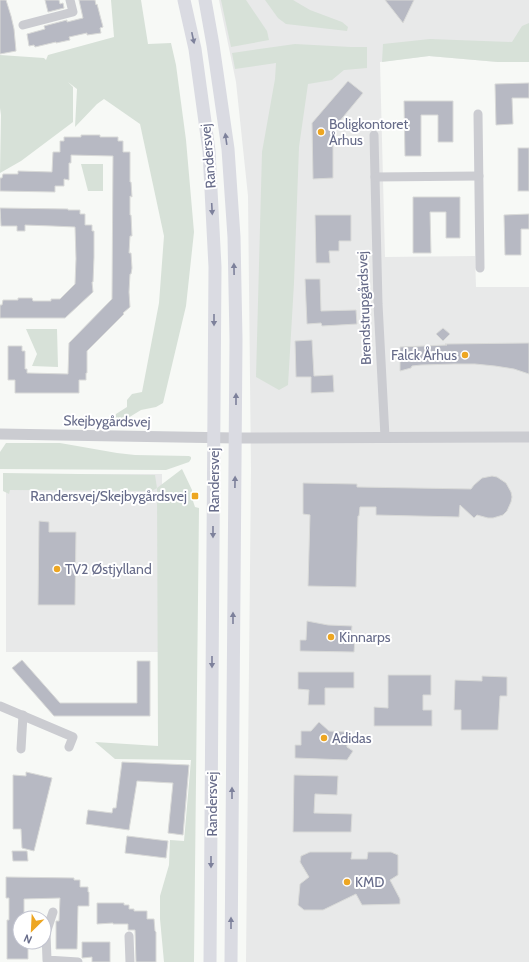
<svg xmlns="http://www.w3.org/2000/svg" width="529" height="962" viewBox="0 0 529 962" font-family="Cabin,sans-serif">
<style>
.built{fill:#e8e9e9}
.green{fill:#d7e1d8}
.building{fill:#b7b9c3;stroke:#d9dad8}
.lines{fill:none;stroke-linecap:round;stroke-linejoin:round}
.minor{stroke:#cbccd1;stroke-width:9}
.tertiary{stroke:#cbccd1;stroke-width:11}
.secondary{stroke:#dadbe2;stroke-width:13}
.oneway{fill:#7d819b}
.poi-dot{fill:#eda622;stroke:#fff;stroke-width:1.5}
.labels{text-anchor:middle;dominant-baseline:central;stroke-width:4;stroke-linejoin:round;paint-order:stroke}
.poi-label{font-size:14px;fill:#666b89;stroke:#fff;text-anchor:start}
.street-label{font-size:14px;fill:#666b89;stroke:#fff}
</style>
<rect width="100%" height="100%" fill="#f7f9f6"/>
<g class="built">
<path d="M219,0H529V62H498L429,56L380,62L385,257L475,256L476,287H529V962H246L251,470L248,196L236,82Z"/>
<rect x="6" y="474" width="156" height="178"/>
</g>
<g class="green">
<path d="M111,0H141L148,44L171,43L176,65L186,140L194,232L186,306L163,403L156,407L141,410L123,421H114L116,414L127,407V400L132,394L142,392L159,303L164,236L140,124L104,99L97,104L75,127L77,89L68,82L73,87V122L21,161L0,173L1,115L0,108V55L44,58L46,60L48,55L114,37Z"/>
<path d="M221,0H246L267,31L269,40L231,47Z"/>
<path d="M265,0H293L310,10L342,22L348,27L347,31L286,24L278,18Z"/>
<path d="M529,23V62H498L429,56L382,62L383,44L430,39L512,42L522,26Z"/>
<path d="M295,44L351,47H367V68L344,70L332,80L308,84L299,147L294,283L288,385L279,390L256,377L262,152L275,79L276,63L235,69L232,53Z"/>
<path d="M81,164H103V191H88Z"/>
<path d="M26,329H57L58,367L32,366L37,354Z"/>
<path d="M6,443H60L117,453L135,455L189,456L191,457V459L189,462L166,470L0,469V452Z"/>
<path d="M182,469L192,490V498L195,507L199,508L194,962H164L160,919V896L169,865L170,840L184,841L191,760L115,759L95,742L158,746L157,488L152,491L10,490L9,494L3,491V473L155,475L157,488Z"/>
</g>
<g class="building">
<path d="M0,0H6L11,16L14,29L16,51L0,54Z"/>
<path d="M45,0H59L60,4L63,3L64,8L48,12Z"/>
<path d="M79,0H95L96,5L97,4L103,27L100,28L101,33L87,35V33L69,37L70,40L56,43V42L35,47L34,45L29,46L27,34L45,29L44,26L67,20V22L83,18Z"/>
<path d="M385,0H414L403,23Z"/>
<path d="M348,81L363,93L334,128L333,133V178L313,179L312,123Z"/>
<path d="M529,83V98H512L513,124L496,125L495,84Z"/>
<path d="M404,101H453V142H438V115H421V156H405Z"/>
<path d="M81,135H100V137H118V141H123V152H130V182H131L132,197L130,196V215H131L132,236H130L129,253H131L132,268L131,274H130L129,292L130,307L123,313L124,314L87,351V373H86V380H79V393H15V380H8V346H22V351H25V369H27V373L68,374L69,343L112,299L113,156L71,155V163H69V180L64,179V186H55V192L0,191V178H2L3,174H18V171L52,172L53,152H60V141H64V137H81Z"/>
<rect x="518" y="148" width="11" height="43"/>
<path d="M413,197H460V238H446V212H430L431,253H413Z"/>
<path d="M0,208L68,209V210H80V214H85V225H92V231H94V257L93,282H92L93,292L65,318H0V305H2L3,300H18V298H32L33,301H51V299H60L75,284L76,259L75,227L53,226L25,225V231H17V226H1Z"/>
<path d="M529,214V229H521V255H505L504,215Z"/>
<path d="M315,215H351V241H339V251H329L330,263H316Z"/>
<path d="M305,279H320L321,311L356,310L357,324L322,326L321,323L307,324Z"/>
<path d="M443,328L450,334L443,341L436,334Z"/>
<path d="M312,340L314,376L333,375L334,392L311,393V377H296L295,341Z"/>
<path d="M529,343V374L514,369L495,366L475,364H454L421,365L412,366L411,368L400,371V347L447,345L445,344Z"/>
<path d="M492,476L497,477L506,483L511,492L512,497L511,502L507,511L503,515L493,518H488L477,515L474,518L460,505L459,517L376,515V507H360L359,516H358L356,587L308,586L310,515L303,514V483L357,484V487L471,489L474,485L482,478Z"/>
<path d="M39,521L49,522V532H76L75,605H38Z"/>
<path d="M307,621L328,625L352,626L351,638H355L354,652L300,651V640H306Z"/>
<path d="M22,660L60,703H137V661H150V716H54L12,668Z"/>
<path d="M298,672H354V688H325V705H308L309,690L298,689Z"/>
<path d="M388,675H431V695H423V710H432V726H374V707L388,708Z"/>
<path d="M482,676L507,677V696H500L498,730H461V710H454L455,680L482,681Z"/>
<path d="M319,722L329,731L347,732V747L353,751L347,760L295,758V745H301V731H311Z"/>
<path d="M122,762L189,765L183,835L168,833L173,783L137,781L129,830L86,824L88,810L112,813L113,808H116Z"/>
<path d="M26,772L52,778L34,851L22,848L21,829H13V775L26,776Z"/>
<path d="M294,775L338,776L337,795L315,794L314,813L352,814L351,832H293Z"/>
<path d="M127,836L168,841L166,858L125,853Z"/>
<path d="M12,851H27L28,861H13Z"/>
<path d="M310,852H352L351,859H367L368,852H391L398,855V875L390,880L400,899V904L362,905L356,894L323,910H304L298,905L300,884L309,877L300,862L301,856Z"/>
<path d="M6,877L74,878V880H80V887H88V892H89V906H78L77,949H56V921H59L60,898L24,899V918H20V942H28V959H7V920H9V898H6Z"/>
<path d="M97,903H124V905H129V909H134V911H147V919H154L155,931L156,932V962H136L135,930H128V924H113V923L97,924Z"/>
<path d="M82,942H110V962H92V957L82,958Z"/>
</g>
<g class="lines">
<g class="minor">
<path d="M23,25L73,12L70,0"/>
<path d="M478,114L480,268"/>
<path d="M374,135L378,304L385,437"/>
<path d="M375,177L479,176"/>
<path d="M0,706L73,737L69,747"/>
<path d="M21,749L23,715"/>
<path d="M53,912L46,933L47,960L78,962"/>
<path d="M129,936L130,962"/>
</g>
<path class="tertiary" d="M0,434L235,438L529,437"/>
<g class="secondary">
<path d="M184,0L195,49L209,151L215,267L210,962"/>
<path d="M205,0L213,45L228,149L234,237L236,339L231,962"/>
</g>
</g>
<defs><path id="oneway-solid" d="M-6-.8H1V-3.2L6.5 0L1 3.2V.8H-6Z"/></defs>
<g class="oneway">
<use href="#oneway-solid" transform="translate(193 38) rotate(78)"/>
<use href="#oneway-solid" transform="translate(226 139) rotate(-98)"/>
<use href="#oneway-solid" transform="translate(212 209) rotate(87)"/>
<use href="#oneway-solid" transform="translate(234 269) rotate(-91)"/>
<use href="#oneway-solid" transform="translate(214 320) rotate(90)"/>
<use href="#oneway-solid" transform="translate(236 399) rotate(-90)"/>
<use href="#oneway-solid" transform="translate(235 482) rotate(-89)"/>
<use href="#oneway-solid" transform="translate(213 532) rotate(90)"/>
<use href="#oneway-solid" transform="translate(233 618) rotate(-90)"/>
<use href="#oneway-solid" transform="translate(212 662) rotate(90)"/>
<use href="#oneway-solid" transform="translate(232 793) rotate(-90)"/>
<use href="#oneway-solid" transform="translate(211 862) rotate(90)"/>
<use href="#oneway-solid" transform="translate(231 923) rotate(-90)"/>
</g>
<g class="poi-dot">
<circle cx="321" cy="132" r="4"/>
<circle cx="465" cy="355" r="4"/>
<rect x="191" y="492" width="8" height="8" rx="2"/>
<circle cx="57" cy="569" r="4"/>
<circle cx="331" cy="637" r="4"/>
<circle cx="324" cy="738" r="4"/>
<circle cx="347" cy="882" r="4"/>
</g>
<g class="labels">
<g class="poi-label">
<text x="329" y="124">Boligkontoret<tspan x="329" dy="16">Århus</tspan></text>
<text x="457" y="355" text-anchor="end">Falck Århus</text>
<text x="187" y="496" text-anchor="end">Randersvej/Skejbygårdsvej</text>
<text x="65" y="569">TV2 Østjylland</text>
<text x="339" y="637">Kinnarps</text>
<text x="332" y="738">Adidas</text>
<text x="355" y="882">KMD</text>
</g>
<g class="street-label">
<text transform="translate(208 156) rotate(-95)">Randersvej</text>
<text transform="translate(364 308) rotate(-92)">Brendstrupgårdsvej</text>
<text transform="translate(107 421) rotate(1)">Skejbygårdsvej</text>
<text transform="translate(214 480) rotate(-90)">Randersvej</text>
<text transform="translate(212 804) rotate(-90)">Randersvej</text>
</g>
</g>
<g transform="translate(32 930) rotate(204)"><circle r="19" fill="#ffffff" stroke="#c2c4d0"/>
<path d="M0-3L7 15L0 10L-7 15Z" fill="#eda622"/>
<text y="-6" font-size="11" font-weight="bold" text-anchor="middle" fill="#666b89">N</text>
</g>
</svg>
